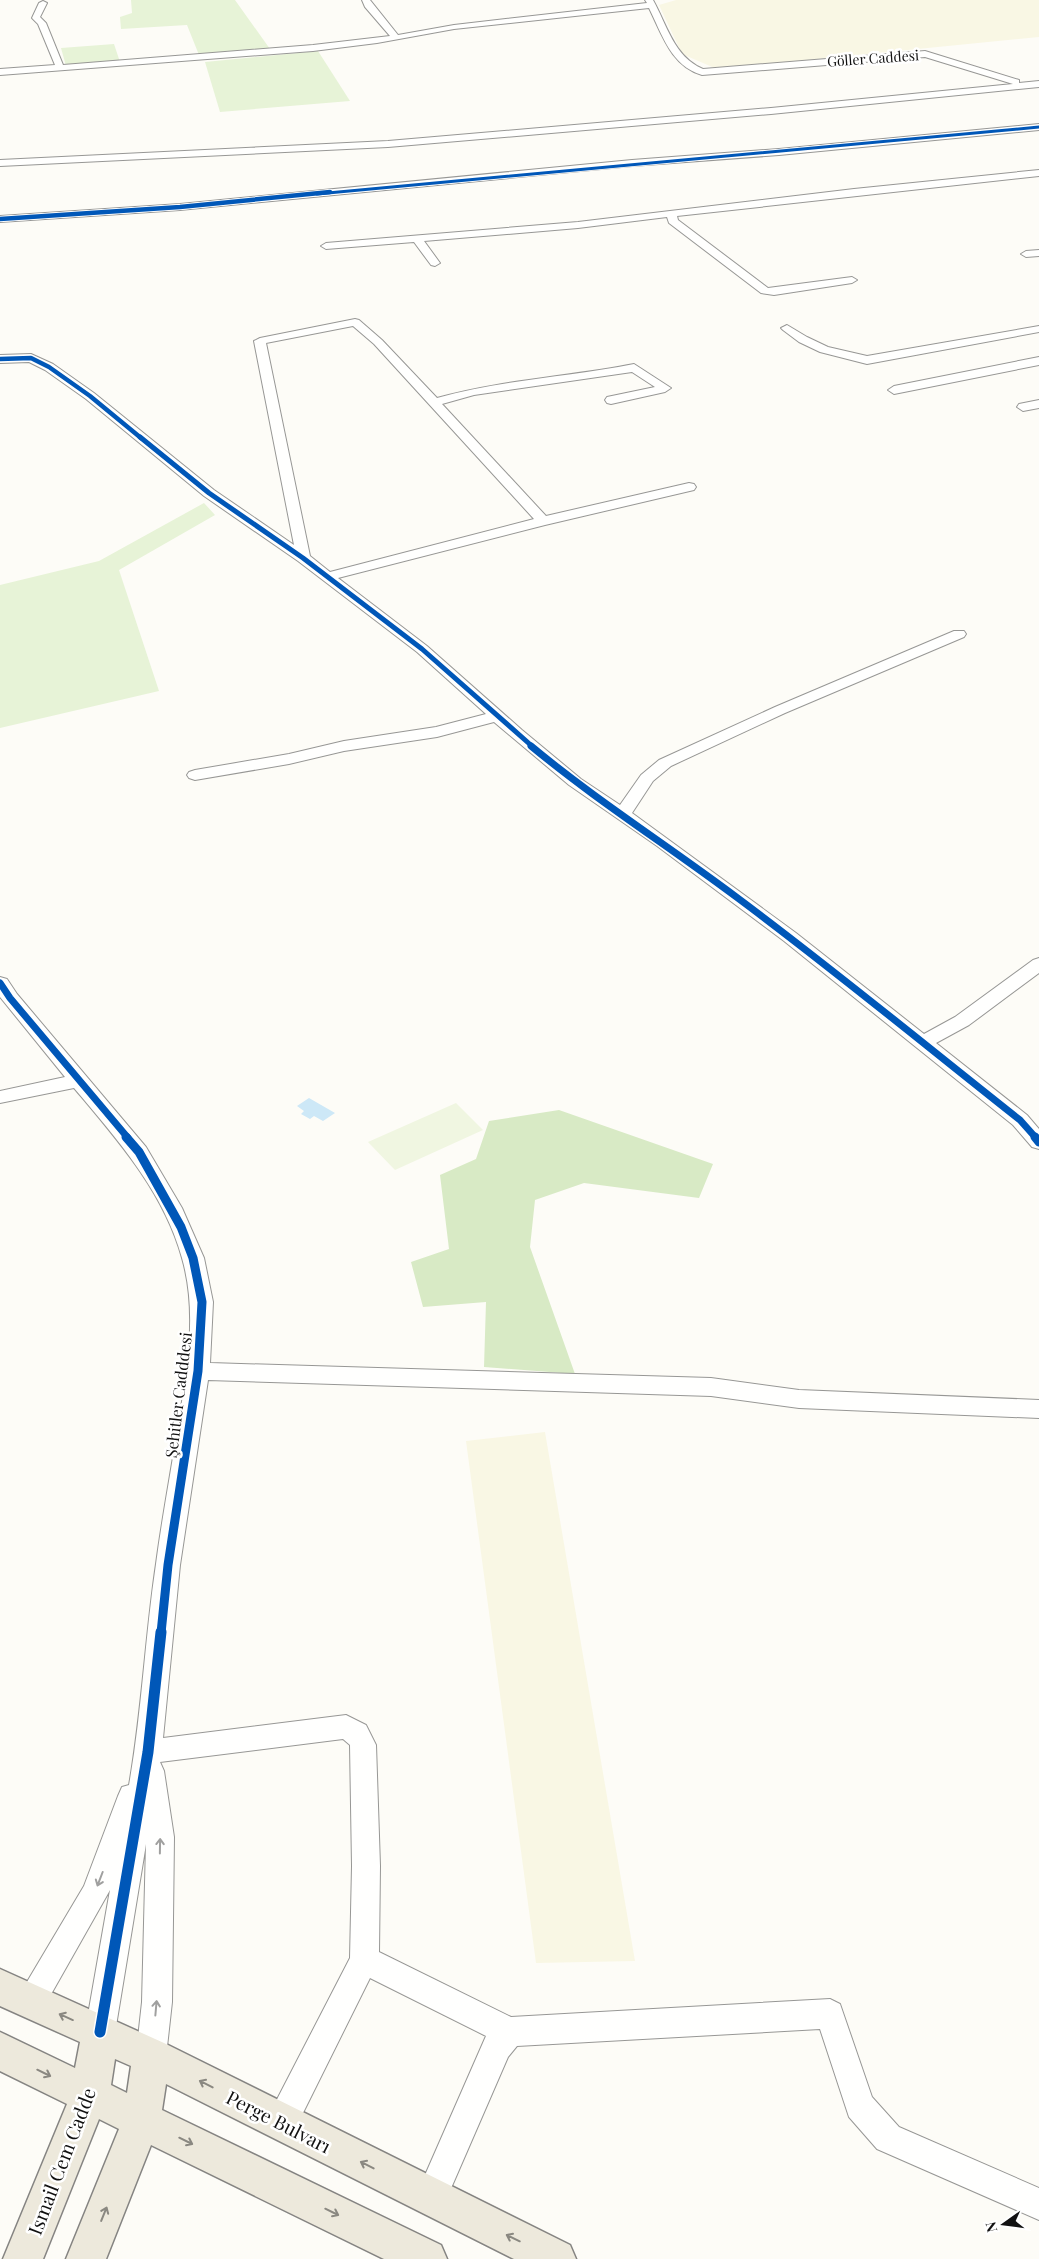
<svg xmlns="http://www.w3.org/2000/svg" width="1039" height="2259" viewBox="0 0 1039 2259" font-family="'Playfair Display',serif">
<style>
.farmland{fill:#f9f7e4}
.green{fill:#e7f3d7}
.forest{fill:#d8eac5}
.pitch{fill:#f0f6e1}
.water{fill:#cde8f7}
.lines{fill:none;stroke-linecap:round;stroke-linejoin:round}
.minor-casing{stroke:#979795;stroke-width:2}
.major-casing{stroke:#858482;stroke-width:3}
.minor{fill:#fffffe;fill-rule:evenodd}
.major{fill:#ede9dc;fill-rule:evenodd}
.cycleway-far5-casing{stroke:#fff;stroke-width:4.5}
.cycleway-far4-casing{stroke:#fff;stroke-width:6}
.cycleway-far3-casing{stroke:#fff;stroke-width:8}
.cycleway-far2-casing{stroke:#fff;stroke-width:9}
.cycleway-far1-casing{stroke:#fff;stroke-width:12}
.cycleway-casing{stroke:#fff;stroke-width:14}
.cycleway-far5{stroke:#0057b8;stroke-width:3}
.cycleway-far4{stroke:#0057b8;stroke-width:4.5}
.cycleway-far3{stroke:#0057b8;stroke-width:5}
.cycleway-far2{stroke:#0057b8;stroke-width:7}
.cycleway-far1{stroke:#0057b8;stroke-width:9}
.cycleway{stroke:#0057b8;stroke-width:11}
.oneway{stroke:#a0a09f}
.oneway2{stroke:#8a8881}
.labels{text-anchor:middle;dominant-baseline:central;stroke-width:5;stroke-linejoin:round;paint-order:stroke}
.far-street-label{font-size:14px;fill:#111;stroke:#fff}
.street-label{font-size:16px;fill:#111;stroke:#fff}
.near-street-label{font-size:19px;fill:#111;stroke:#fff}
</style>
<rect width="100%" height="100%" fill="#fdfcf7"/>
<g class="farmland">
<path d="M676,0H1039V37L717,69L682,54L659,5Z"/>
<path d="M545,1432L635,1961L536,1963L466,1441Z"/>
</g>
<g class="green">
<path d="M131,0H235L270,49L199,55L187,25L121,29L120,17L132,13Z"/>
<path d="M114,44L120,62L66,66L61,48Z"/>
<path d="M318,51L350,101L220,112L205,62Z"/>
<path d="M204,503L215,515L119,570L159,691L0,728V585L99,561Z"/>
</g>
<path class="forest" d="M559,1110L713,1164L699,1198L584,1183L535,1200L530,1247L575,1374L484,1367L486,1302L423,1307L411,1262L449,1249L440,1175L476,1159L489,1121Z"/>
<path class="pitch" d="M456,1103L483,1130L395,1170L368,1142Z"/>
<path class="water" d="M309,1098L335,1113L323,1121L314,1116L310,1119L301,1114L304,1111L297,1106Z"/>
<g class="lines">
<g class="minor-casing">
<g id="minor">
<path d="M362,0H370L398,35L454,25L647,3L645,0H653C667,25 674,57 703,69L925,51L1019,80V83L1039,81V87L771,114L388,147L0,166V160L388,141L771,108L1013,84L925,57L702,75C671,66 662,34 649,8L454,29L377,43L313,51L0,75V69L55,65L38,24L32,18L39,3L43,1L47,3L40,17L46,23L63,65L313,45L390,36L365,7Z"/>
<path d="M1039,124V130L779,155L632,166L180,210L0,222V216L180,204L632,160L779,149Z"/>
<path d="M1039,170V176L677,216L678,220L768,288L852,277L857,280L852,283L774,295L761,293L669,223L667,217L578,228L424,241L440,263L435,266L431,265L414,242L326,249L321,246L326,243L578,222L854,189Z"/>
<path d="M1039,250V256L1026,257L1021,254L1026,251Z"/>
<path d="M355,319L359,320L382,340L437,398C501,380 568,377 634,364L671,388L665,392L611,404L607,403L605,400L607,397L655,387L632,372L474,395L442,404L546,516L689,483L694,484L696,487L694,490L545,525L338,578L427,646L522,730L581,779L620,805L641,775L659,760L775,707L954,631H964L966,634L964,637L785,713L671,766L653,781L632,813L796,933L924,1034L955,1017L1033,960L1039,958V973L969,1025L936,1043L1027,1115L1039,1129V1149L1032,1147L1013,1125L784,941L657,846L569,785L494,722L437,737L344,751L289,764L195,780L189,778L187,775L189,772L195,770L289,754L344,741L436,727L486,714L417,652L298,561L204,496L86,399L45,370L29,362L0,363V355L31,354L53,364L94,393L214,490L294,545L254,341L260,338ZM353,326L374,344L534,519L330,572L310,556L266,343Z"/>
<path d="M787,325L807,337L828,347L867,356L1039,326V332L867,364L820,352L799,342L783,330L781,328Z"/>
<path d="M1039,357V365L894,394L888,390L894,386Z"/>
<path d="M1039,400V408L1023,411L1017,407L1019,404Z"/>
<path d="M0,977L7,979L17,994L146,1147L182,1208L204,1258L213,1302L210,1363L711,1378L799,1390L1039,1400V1418L799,1408L711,1396L208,1380L180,1565L163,1738L346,1715L366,1725L376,1745L380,1866L379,1952L511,2017L830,1999L840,2004L872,2097L899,2127L1039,2188V2220L877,2149L849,2117L820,2029L517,2046L508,2057L442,2209L431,2214L420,2209L415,2198L486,2036L370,1978L293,2133L282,2137L271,2133L267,2122L271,2111L350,1958L352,1866L350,1745L343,1739L160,1762L164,1771L174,1837L172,2002L166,2056L162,2067L151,2071L140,2067L136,2056L142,2002L146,1844L115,2032L111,2042L100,2047L89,2042L85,2032L110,1890L41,2012L31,2016L21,2012L16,2002L21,1992L84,1886L118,1796L122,1787L129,1785C142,1712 145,1637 156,1564C162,1518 171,1472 178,1426C187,1371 198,1313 182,1258C164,1192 117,1139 74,1088L0,1103V1091L65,1077L0,997Z"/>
</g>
</g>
<g class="major-casing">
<path id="major" d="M0,1969L164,2043L570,2245L576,2259H514L166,2084L162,2110L441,2245L447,2259H384L151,2145L106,2259H66L119,2129L99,2119L43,2259H3L67,2104L0,2071V2032L75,2068L80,2042L0,2006ZM115,2059L131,2066L127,2093L111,2085Z"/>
</g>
<use href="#minor" class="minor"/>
<use href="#major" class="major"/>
<g class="cycleway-far5-casing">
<path id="cycleway-far5" d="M317,194L1039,127"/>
</g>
<g class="cycleway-far4-casing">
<g id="cycleway-far4">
<path d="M0,219L180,207L330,192"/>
<path d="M0,359L31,358L49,367L90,396L141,438"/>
</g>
</g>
<g class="cycleway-far3-casing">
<path id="cycleway-far3" d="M140,437L209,493L303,558L422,649L533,747"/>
</g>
<g class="cycleway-far2-casing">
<g id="cycleway-far2">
<path d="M531,746C596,800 667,845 735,896C832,968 925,1045 1020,1120L1036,1138"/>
<path d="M0,983L10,998L128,1138"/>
</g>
</g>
<g class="cycleway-far1-casing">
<g id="cycleway-far1">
<path d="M126,1137L139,1152L181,1227L193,1258L202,1302L198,1371L168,1565L161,1633"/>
<path d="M1035,1137L1039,1142"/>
</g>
</g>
<g class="cycleway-casing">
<path id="cycleway" d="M100,2032L148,1752L161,1632"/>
</g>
<use href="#cycleway-far5" class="cycleway-far5"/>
<use href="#cycleway-far4" class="cycleway-far4"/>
<use href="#cycleway-far3" class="cycleway-far3"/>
<use href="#cycleway-far2" class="cycleway-far2"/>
<use href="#cycleway-far1" class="cycleway-far1"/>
<use href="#cycleway" class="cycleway"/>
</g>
<defs><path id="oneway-shaft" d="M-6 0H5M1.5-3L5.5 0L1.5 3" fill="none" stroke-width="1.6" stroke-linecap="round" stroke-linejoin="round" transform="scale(1.25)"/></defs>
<g class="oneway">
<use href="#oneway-shaft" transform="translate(160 1846) rotate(-89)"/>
<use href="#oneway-shaft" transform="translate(100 1879) rotate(111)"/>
<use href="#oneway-shaft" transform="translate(156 2008) rotate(-85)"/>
</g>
<g class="oneway2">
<use href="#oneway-shaft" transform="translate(66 2017) rotate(-156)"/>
<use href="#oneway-shaft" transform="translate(44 2073) rotate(26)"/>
<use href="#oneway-shaft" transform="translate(206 2084) rotate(-153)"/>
<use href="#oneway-shaft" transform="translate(186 2141) rotate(26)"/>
<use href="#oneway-shaft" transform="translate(367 2165) rotate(-153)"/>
<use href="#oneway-shaft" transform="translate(332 2212) rotate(26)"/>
<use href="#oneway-shaft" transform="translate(104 2214) rotate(-68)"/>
<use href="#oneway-shaft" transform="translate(513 2238) rotate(-154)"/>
</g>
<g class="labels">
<g class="far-street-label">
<text transform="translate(873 58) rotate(-4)">Göller Caddesi</text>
</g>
<g class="street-label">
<text transform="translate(178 1395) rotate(-83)">Şehitler Cadddesi</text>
</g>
<g class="near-street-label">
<text transform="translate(279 2121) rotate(27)">Perge Bulvarı</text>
<text transform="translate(61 2161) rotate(-69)">Ismail Cem Cadde</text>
</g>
</g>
<g transform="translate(1004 2224) rotate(256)" stroke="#ffffff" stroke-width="4" paint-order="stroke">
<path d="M0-4L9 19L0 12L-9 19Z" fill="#111111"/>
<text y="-8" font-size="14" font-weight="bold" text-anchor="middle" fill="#111111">N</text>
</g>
</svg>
